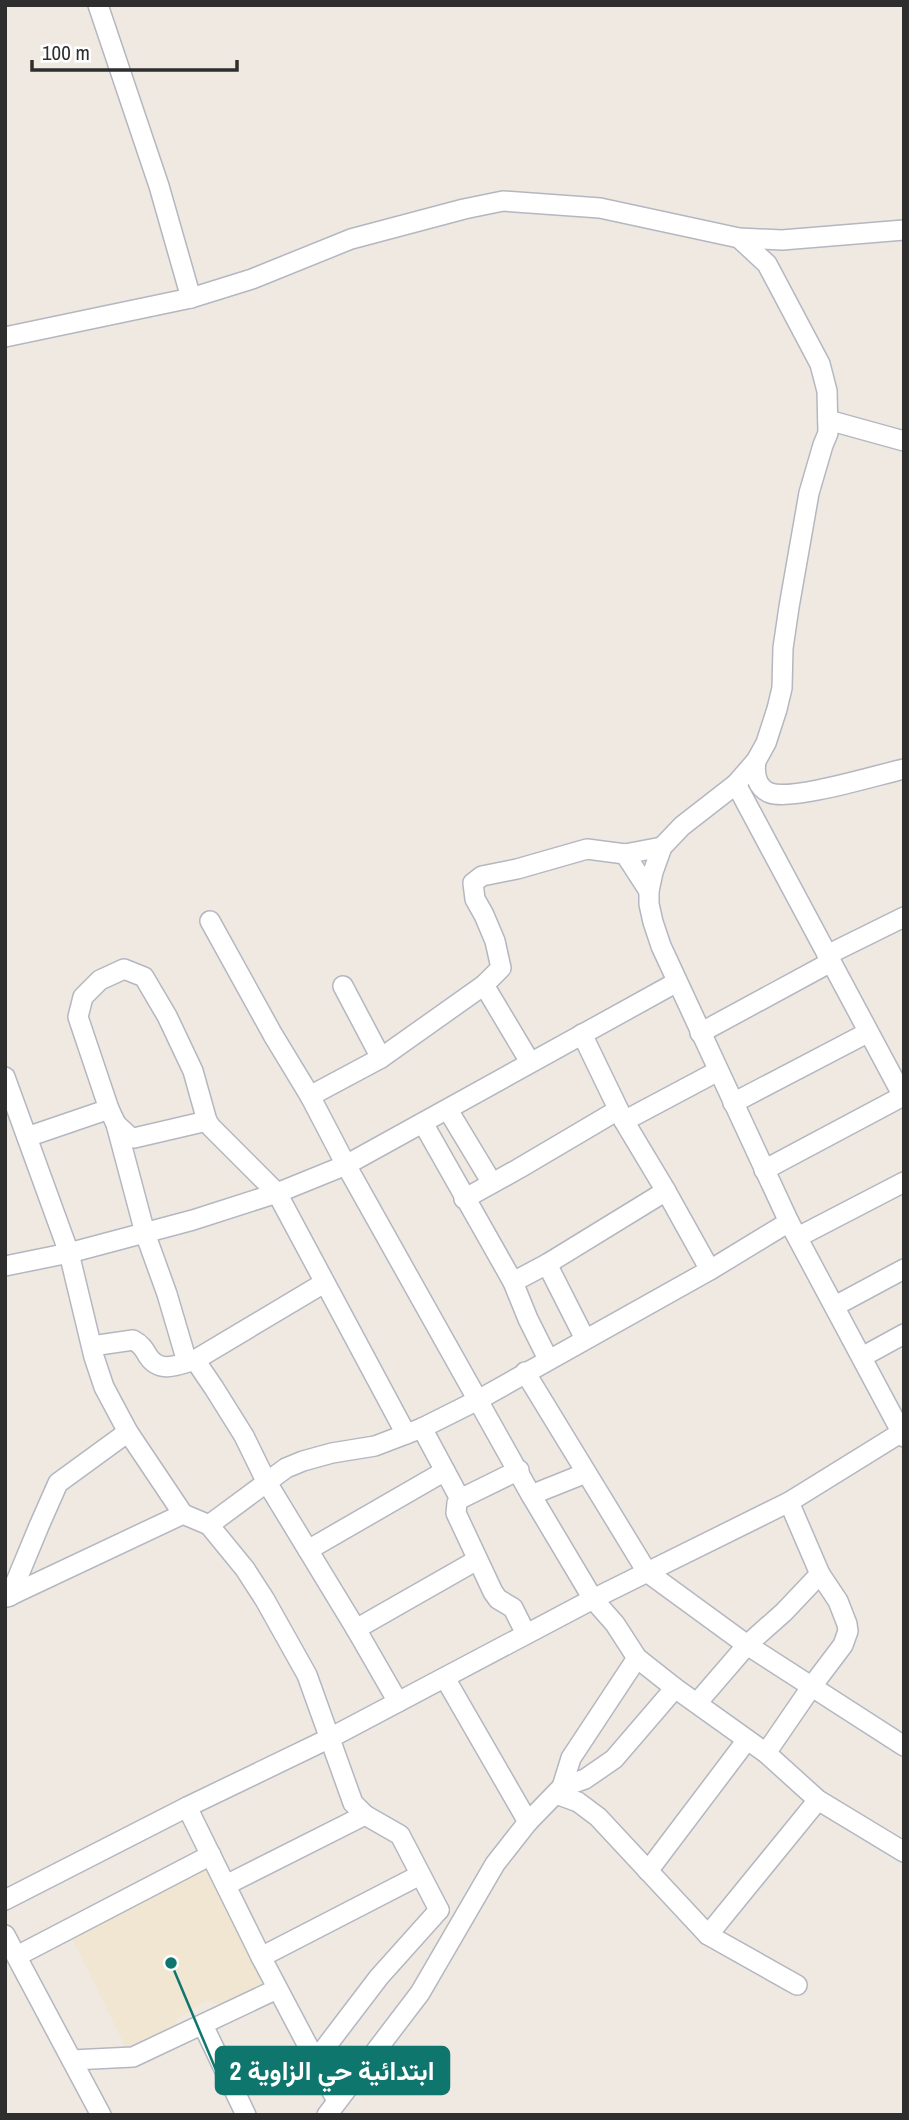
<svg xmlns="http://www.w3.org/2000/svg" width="909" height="2120" viewBox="0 0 909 2120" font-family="'Archivo Narrow',Vazirmatn,sans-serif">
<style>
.education{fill:#f0e6d1}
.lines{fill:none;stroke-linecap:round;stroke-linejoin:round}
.minor-casing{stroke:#b4b7c1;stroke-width:22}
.minor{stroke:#fff;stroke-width:19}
.leader{fill:none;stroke:#0f766e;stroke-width:2.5}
.callout-dot{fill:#0f766e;stroke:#fff;stroke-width:2.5}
.callout{fill:#0f766e;stroke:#0f766e;stroke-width:2.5}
.callout-label{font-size:26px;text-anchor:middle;font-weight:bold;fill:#fff}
</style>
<rect width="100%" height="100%" fill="#efe9e1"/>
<path class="education" d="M205,1864L268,1984L227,2006L206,2001L178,2018L173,2032L127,2050L69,1932Z"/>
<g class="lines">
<g class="minor-casing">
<g id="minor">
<path d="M98,5L159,186L191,298"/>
<path d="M739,238L767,264L820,364L827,391L828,433L823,445L809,493L789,607L783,648L782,688L777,709L766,743L756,761L736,784L682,826L662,847L653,872L649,891V904L653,922L661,946L789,1222L904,1437"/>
<path d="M5,337L191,298L252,279L351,239L464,209L503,201L600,208L739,238L782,240L904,230"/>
<path d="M828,420L904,441"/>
<path d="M756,761C754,774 757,788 770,793C793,801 877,775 904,769"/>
<path d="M736,784L904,1098"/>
<path d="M625,854L649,891"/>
<path d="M210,921L273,1035L310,1096L346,1165L531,1495L593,1599L615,1624L637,1658L675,1688L766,1753L818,1800L904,1852"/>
<path d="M827,955L904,917"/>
<path d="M484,985L530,1062"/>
<path d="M343,986L381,1058"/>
<path d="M700,1033L831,962"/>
<path d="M582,1034L624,1121L666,1191L710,1270"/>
<path d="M5,1077L69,1253L94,1357L104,1387L128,1432L183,1514L209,1525L245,1569L265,1600L307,1675L353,1803L365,1815L400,1835L439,1910"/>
<path d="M310,1096L381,1058L484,985L501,968L495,941L484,915L475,899L473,883L482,876L517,869L587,849L625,854L662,847"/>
<path d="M733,1103L867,1033"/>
<path d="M448,1110L492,1183"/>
<path d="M624,1121L718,1071"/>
<path d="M423,1123L513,1282L528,1319L548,1359"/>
<path d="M116,1124L129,1136L134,1138L207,1121"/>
<path d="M27,1137L109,1109"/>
<path d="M764,1170L903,1096"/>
<path d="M464,1199L518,1169L618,1110"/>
<path d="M798,1237L904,1182"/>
<path d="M547,1264L585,1339"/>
<path d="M5,1266L69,1253L193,1220L277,1193L346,1165L677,982"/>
<path d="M513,1282L547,1264L666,1191"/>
<path d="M835,1306L904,1269"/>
<path d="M92,1346L133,1340C141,1344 144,1349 148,1356C160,1374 177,1365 195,1360L324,1283"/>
<path d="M862,1357L904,1334"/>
<path d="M195,1360L214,1388L244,1436L266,1481L356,1629L398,1702"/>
<path d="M187,1362L167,1294L145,1233L116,1124L109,1109L78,1017L83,997L100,980L124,969L144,977L167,1016L193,1071L207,1121L211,1127L277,1193L406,1434"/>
<path d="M525,1372L647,1572L747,1645L904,1746"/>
<path d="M422,1428L460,1499"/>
<path d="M519,1470L460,1499L457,1503L456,1513L493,1592L498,1599L513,1608L526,1634"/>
<path d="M531,1495L586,1473"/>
<path d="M209,1525L286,1468L303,1461L332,1453L375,1446L422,1428L478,1400L710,1270L789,1222"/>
<path d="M308,1550L445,1471"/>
<path d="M10,1596L39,1526L58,1483L128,1432"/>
<path d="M7,1597L183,1514"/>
<path d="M356,1629L477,1560"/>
<path d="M445,1678L528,1822"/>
<path d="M697,1703L747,1645L784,1612L820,1574"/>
<path d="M766,1753L812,1686L843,1645L848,1631L847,1624L838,1601L820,1574L789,1502"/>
<path d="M562,1787L571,1758L637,1658"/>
<path d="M556,1794L578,1802L598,1817L708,1935L797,1985"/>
<path d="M187,1807L261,1957L337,2101"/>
<path d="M648,1871L747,1740"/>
<path d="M226,1885L365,1815"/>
<path d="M5,1900L187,1807L330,1738L593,1599L789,1502L902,1432"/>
<path d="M5,1935L101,2115"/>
<path d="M708,1935L818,1800"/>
<path d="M17,1956L211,1855"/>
<path d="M261,1957L420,1875"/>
<path d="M203,2025L246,2115"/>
<path d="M72,2060L133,2057L277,1989"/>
<path d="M315,2061L379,1977L439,1910"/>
<path d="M327,2115L420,1993L495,1864L528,1822L562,1787L585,1779L614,1759L675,1688"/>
</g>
</g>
<use href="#minor" class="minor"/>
</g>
<path class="leader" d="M171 1963L216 2070"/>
<circle class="callout-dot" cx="171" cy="1963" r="7"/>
<rect class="callout" x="216" y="2047" width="233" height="47" rx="7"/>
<g class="callout-label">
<text x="332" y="2080">ابتدائية حي الزاوية 2</text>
</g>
<rect width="909" height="2120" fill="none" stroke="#2e2e2e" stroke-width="14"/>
<path d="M32 60v10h205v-10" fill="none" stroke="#2e2e2e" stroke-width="3.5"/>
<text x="42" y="60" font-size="21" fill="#2e2e2e" stroke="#ffffff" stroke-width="5" paint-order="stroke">100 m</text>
</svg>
